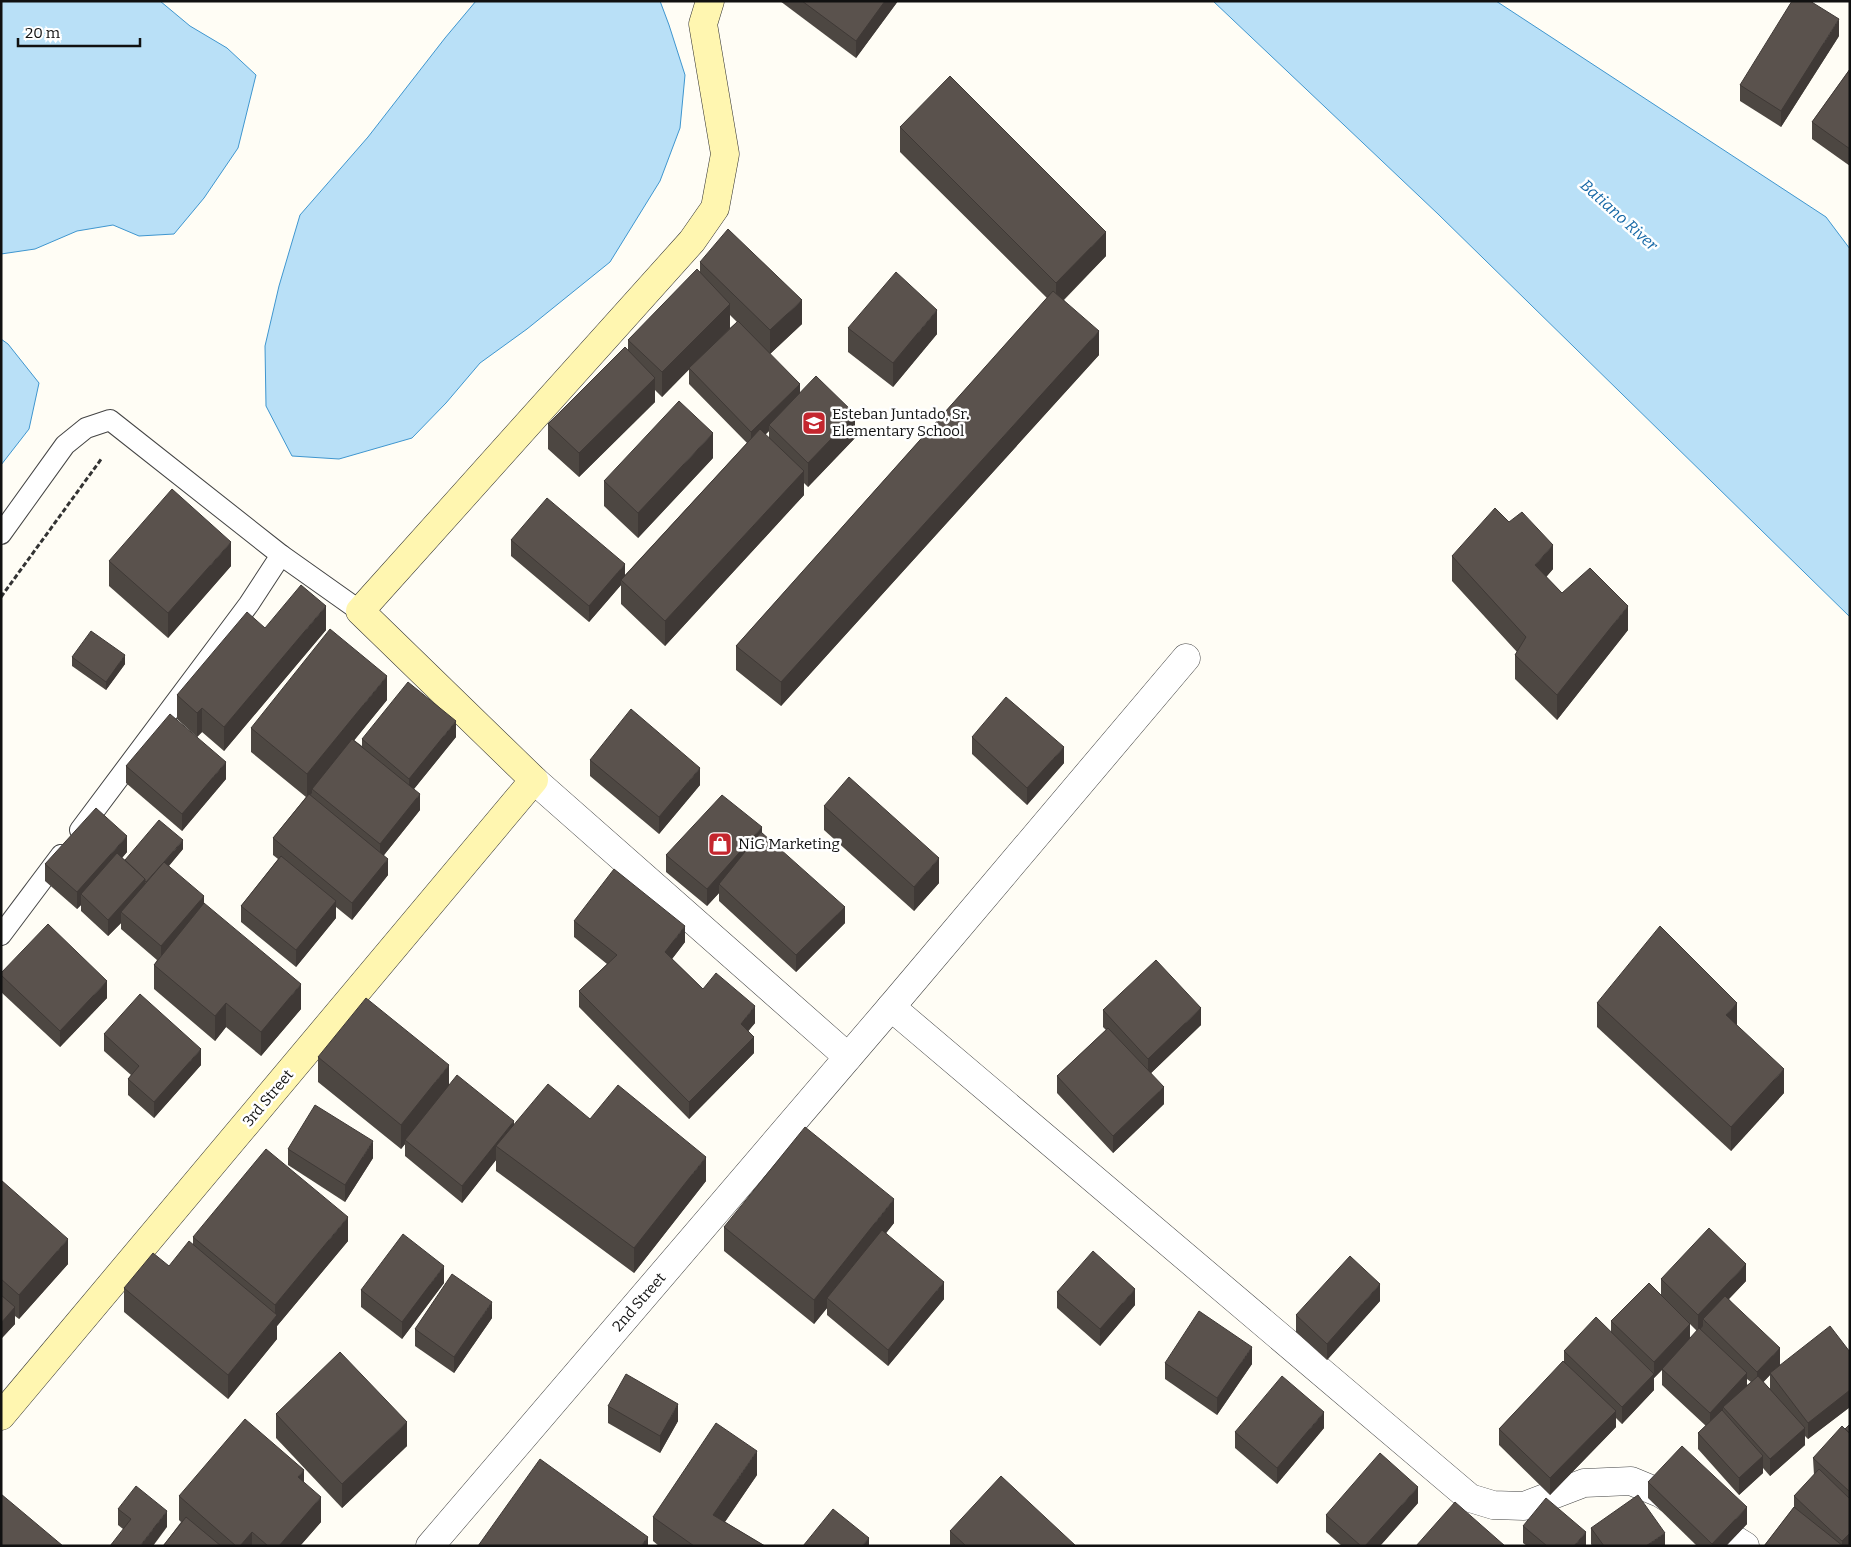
<svg xmlns="http://www.w3.org/2000/svg" width="1851" height="1547" viewBox="0 0 1851 1547" font-family="Bitter,serif">
<style>
.water{fill:#b9e0f7;stroke:#3f96cf}
.lines{fill:none;stroke-linecap:round;stroke-linejoin:round}
.lane-casing{stroke:#444;stroke-width:22}
.street-casing{stroke:#444;stroke-width:29}
.secondary-casing{stroke:#333;stroke-width:29}
.path{stroke:#333;stroke-width:3;stroke-dasharray:5 2.5;stroke-linecap:butt}
.lane{stroke:#fff;stroke-width:20}
.street{stroke:#fff;stroke-width:28}
.secondary{stroke:#fff6b0;stroke-width:28}
.wall{fill:#4d4742;fill-rule:evenodd}
.shaded-wall{fill:#3f3936}
.building{fill:#5a524d;stroke:#3f3936}
.labels{text-anchor:middle;dominant-baseline:central;stroke-width:5;stroke-linejoin:round;paint-order:stroke}
.poi-label{font-size:15px;fill:#111;stroke:#fff;text-anchor:start}
.street-label{font-size:15px;fill:#111;stroke:#fff}
.water-label{font-size:16px;font-style:italic;fill:#1768a6;stroke:#fff}
</style>
<rect width="100%" height="100%" fill="#fffdf5"/>
<g class="water">
<path d="M1,1H160L190,26L227,48L256,75L238,148L204,198L174,234L139,236L113,225L77,231L35,249L1,254Z"/>
<path d="M476,1H660L669,25L685,75L680,128L660,181L610,262L527,329L480,363L446,403L412,438L339,459L292,456L266,406L265,346L279,286L300,215L368,137L445,38Z"/>
<path d="M1213,1H1496L1826,217L1850,249V617L1438,214Z"/>
<path d="M1,339L8,344L39,383L29,429L1,465Z"/>
</g>
<g class="lines">
<g class="lane-casing">
<g id="lane">
<path d="M1,534L65,445L86,428L110,420L281,555L360,611"/>
<path d="M80,830L249,604L281,555"/>
<path d="M1,935L61,855"/>
</g>
</g>
<g class="street-casing">
<g id="street">
<path d="M534,780L848,1057"/>
<path d="M891,1007L1470,1498L1493,1505L1524,1506L1584,1483L1631,1481L1660,1493L1745,1546"/>
<path d="M430,1546L891,1007L1186,658"/>
</g>
</g>
<g class="secondary-casing">
<path id="secondary" d="M1,1416L534,780L360,611L692,241L715,208L725,154L703,24L710,1"/>
</g>
<path class="path" d="M1,597L102,458"/>
<use href="#lane" class="lane"/>
<use href="#street" class="street"/>
<use href="#secondary" class="secondary"/>
</g>
<g class="wall">
<path d="M780,1H898L856,58Z"/>
<path d="M1839,36L1781,127L1740,101V85Z"/>
<path d="M1850,69V166L1812,139V122Z"/>
<path d="M900,127L1106,256L1064,300L1099,355L781,706L736,670V646L1047,298L900,152Z"/>
<path d="M700,262L802,324L770,354L800,393L855,438L808,487L804,483V495L665,646L621,604V585L589,622L511,556V540L625,575L747,443L689,384V369L662,397L655,390V402L579,477L548,449V424L628,350V340L700,273ZM730,315L737,322L730,328ZM769,431V438L765,435Z"/>
<path d="M848,328L937,334L893,387L848,352Z"/>
<path d="M713,458L638,538L604,506V481Z"/>
<path d="M1452,556L1553,569L1546,577L1562,593L1628,630L1557,720L1515,679V655L1517,652L1452,581Z"/>
<path d="M109,561L231,566L168,638L109,586Z"/>
<path d="M265,628L326,630L224,751L202,732L197,737L177,719V695Z"/>
<path d="M72,657L125,664L106,690L72,666Z"/>
<path d="M387,700L354,740L362,746V739L456,737L414,789L420,810L384,855L388,875L352,920L336,907V918L296,967L241,922V906L278,859L273,855V838L306,797L251,752V728Z"/>
<path d="M972,737L1064,763L1027,805L972,754Z"/>
<path d="M590,760L700,785L659,834L590,776Z"/>
<path d="M126,766L226,779L182,831L126,783Z"/>
<path d="M824,806L939,883L914,911L824,830Z"/>
<path d="M762,833L845,923L796,972L719,901V893L707,906L666,872V855Z"/>
<path d="M183,849L169,866L301,1009L261,1056L226,1027L215,1041L154,989V965L157,960L121,929V923L108,936L81,911V905L77,909L45,881V864L127,852L122,858L125,860Z"/>
<path d="M574,921L685,942L672,959L703,989L755,1023L748,1031L754,1053L689,1119L579,1007V991L607,964L574,937Z"/>
<path d="M1,973L107,998L60,1047L1,992Z"/>
<path d="M1597,1003L1737,1026L1784,1093L1731,1151L1597,1027Z"/>
<path d="M1103,1010L1201,1025L1151,1073L1164,1104L1113,1153L1057,1093V1076L1106,1030L1103,1027Z"/>
<path d="M104,1034L201,1065L154,1118L128,1095V1079L131,1075L104,1051Z"/>
<path d="M318,1057L449,1085L514,1125L590,1119L706,1181L634,1273L496,1171V1160L462,1203L405,1156V1144L401,1149L318,1082Z"/>
<path d="M288,1149L373,1158L345,1202L288,1165Z"/>
<path d="M1,1180L68,1264L19,1319L15,1316V1324L1,1339Z"/>
<path d="M894,1223L886,1233L944,1299L888,1366L827,1315V1308L814,1324L724,1251V1227Z"/>
<path d="M193,1237L348,1241L277,1326V1339L228,1399L124,1312V1288L169,1266L193,1245Z"/>
<path d="M1661,1279L1746,1281L1729,1299L1780,1365L1850,1352V1407L1808,1439L1805,1436V1445L1770,1476L1763,1468V1473L1739,1495L1698,1449V1433L1706,1426L1662,1385V1370L1654,1378V1390L1622,1424L1616,1418V1427L1550,1495L1499,1445V1429L1564,1361V1351L1611,1332V1321L1661,1295ZM1690,1324L1697,1331L1690,1339ZM1770,1375V1389L1763,1382ZM1747,1379L1751,1382L1747,1385Z"/>
<path d="M444,1283L402,1339L361,1307V1290Z"/>
<path d="M1057,1292L1135,1305L1100,1346L1057,1308Z"/>
<path d="M1380,1301L1327,1360L1296,1332V1315Z"/>
<path d="M492,1318L454,1373L415,1346V1329Z"/>
<path d="M1165,1363L1252,1364L1217,1415L1165,1379Z"/>
<path d="M608,1406L678,1421L660,1453L608,1423Z"/>
<path d="M276,1414L407,1446L342,1508L276,1438Z"/>
<path d="M1850,1424V1546H1764L1794,1507V1496L1814,1475L1813,1458Z"/>
<path d="M1324,1428L1277,1484L1235,1448V1432Z"/>
<path d="M757,1475L725,1522L765,1546H659L653,1541V1517Z"/>
<path d="M1648,1482L1747,1524L1726,1546H1697L1648,1498Z"/>
<path d="M304,1483L321,1522L300,1546H163L181,1522L179,1520V1496Z"/>
<path d="M1418,1503L1380,1546H1342L1326,1532V1515Z"/>
<path d="M118,1509L167,1527L123,1529L118,1525Z"/>
<path d="M1523,1526L1586,1546H1527L1523,1543Z"/>
<path d="M1591,1528L1665,1546H1592L1591,1544Z"/>
<path d="M950,1531L1076,1546H950Z"/>
</g>
<g class="shaded-wall">
<path d="M885,1H898L856,58V41Z"/>
<path d="M1839,19V36L1781,127V111Z"/>
<path d="M1106,232V256L1056,307V283Z"/>
<path d="M802,300V324L770,354V330Z"/>
<path d="M730,304V328L662,397V372Z"/>
<path d="M937,310V334L893,387V363Z"/>
<path d="M1099,331V355L781,706V682Z"/>
<path d="M655,378V402L579,477V453Z"/>
<path d="M800,384V401L769,425V431L751,448V432Z"/>
<path d="M855,414V438L808,487V463Z"/>
<path d="M713,433V458L638,538V513Z"/>
<path d="M804,471V495L665,646V621Z"/>
<path d="M231,542V566L168,638V613Z"/>
<path d="M1553,545V569L1535,590V565Z"/>
<path d="M625,564V581L621,580V585L589,622V606Z"/>
<path d="M326,606V630L224,751V727Z"/>
<path d="M1628,606V630L1557,720V695Z"/>
<path d="M125,655V664L106,690V682Z"/>
<path d="M387,676V700L314,790L312,789V793L307,798V774Z"/>
<path d="M202,708V732L197,737V713Z"/>
<path d="M456,721V737L409,795V779Z"/>
<path d="M1064,747V763L1027,805V788Z"/>
<path d="M226,762V779L182,831V814Z"/>
<path d="M700,768V785L659,834V817Z"/>
<path d="M420,794V810L380,860V844Z"/>
<path d="M762,827V843L719,884V893L707,906V889Z"/>
<path d="M127,836V852L86,899L81,894V905L77,909V892Z"/>
<path d="M183,840V849L147,891V883Z"/>
<path d="M939,858V883L914,911V887Z"/>
<path d="M388,859V875L352,920V903Z"/>
<path d="M145,879V895L121,912V923L108,936V920Z"/>
<path d="M204,896V912L161,963V946Z"/>
<path d="M336,901V918L296,967V950Z"/>
<path d="M845,907V923L796,972V955Z"/>
<path d="M685,926V942L665,968V952Z"/>
<path d="M107,981V998L60,1047V1031Z"/>
<path d="M301,984V1009L261,1056V1032Z"/>
<path d="M226,1003V1027L215,1041V1016Z"/>
<path d="M1737,1003V1027L1726,1015Z"/>
<path d="M755,1006V1023L741,1040V1024Z"/>
<path d="M1201,1008V1025L1148,1076V1059Z"/>
<path d="M754,1037V1053L689,1119V1102Z"/>
<path d="M201,1049V1065L154,1118V1102Z"/>
<path d="M449,1065V1090L405,1140V1144L401,1149V1125Z"/>
<path d="M1784,1069V1093L1731,1151V1127Z"/>
<path d="M1164,1087V1104L1113,1153V1136Z"/>
<path d="M514,1121V1138L496,1146V1160L462,1203V1186Z"/>
<path d="M373,1141V1158L345,1202V1185Z"/>
<path d="M706,1157V1181L634,1273V1248Z"/>
<path d="M894,1199V1223L832,1302L827,1298V1308L814,1324V1300Z"/>
<path d="M348,1217V1241L277,1326V1339L228,1399V1375L275,1318V1305Z"/>
<path d="M68,1239V1264L19,1319V1295Z"/>
<path d="M1746,1264V1281L1706,1323L1703,1319V1326L1698,1332V1315Z"/>
<path d="M444,1266V1283L402,1339V1322Z"/>
<path d="M944,1282V1299L888,1366V1350Z"/>
<path d="M1380,1284V1301L1327,1360V1344Z"/>
<path d="M1135,1289V1305L1100,1346V1329Z"/>
<path d="M492,1302V1318L454,1373V1357Z"/>
<path d="M15,1307V1324L1,1339V1323Z"/>
<path d="M1690,1324V1341L1654,1378V1390L1622,1424V1407L1654,1374V1362Z"/>
<path d="M1252,1347V1364L1217,1415V1398Z"/>
<path d="M1780,1348V1365L1770,1373V1375L1757,1389V1372Z"/>
<path d="M1747,1373V1390L1723,1407V1416L1710,1430V1413Z"/>
<path d="M1850,1390V1407L1808,1439V1423Z"/>
<path d="M678,1404V1421L660,1453V1436Z"/>
<path d="M1616,1411V1427L1550,1495V1478Z"/>
<path d="M1324,1412V1428L1277,1484V1468Z"/>
<path d="M407,1422V1446L342,1508V1484Z"/>
<path d="M1805,1428V1445L1770,1476V1459Z"/>
<path d="M757,1451V1475L713,1539V1515Z"/>
<path d="M1763,1456V1473L1739,1495V1478Z"/>
<path d="M304,1470V1495L298,1477Z"/>
<path d="M1418,1487V1503L1380,1546H1365Z"/>
<path d="M321,1497V1522L300,1546H279Z"/>
<path d="M1747,1507V1524L1726,1546H1712V1544Z"/>
<path d="M167,1511V1527L153,1546H140Z"/>
<path d="M252,1532V1546H240Z"/>
<path d="M1586,1532V1546H1574Z"/>
<path d="M1665,1533V1546H1646Z"/>
<path d="M1850,1533V1546H1842V1541Z"/>
<path d="M648,1537V1546H641Z"/>
<path d="M869,1538V1546H862Z"/>
</g>
<g class="building">
<path d="M802,1H885L856,41Z"/>
<path d="M1792,1H1810L1839,19L1781,111L1740,85Z"/>
<path d="M1850,69V149L1812,122Z"/>
<path d="M950,76L1106,232L1056,283L900,127Z"/>
<path d="M728,229L802,300L770,330L700,262Z"/>
<path d="M697,269L730,304L662,372L628,340Z"/>
<path d="M896,272L937,310L893,363L848,328Z"/>
<path d="M1053,291L1099,331L781,682L736,646Z"/>
<path d="M738,321L800,384L751,432L689,368Z"/>
<path d="M625,347L655,378L579,453L548,424Z"/>
<path d="M816,376L855,414L808,463L769,425Z"/>
<path d="M679,401L713,433L638,513L604,481Z"/>
<path d="M760,429L804,471L665,621L621,580Z"/>
<path d="M172,489L231,542L168,613L109,561Z"/>
<path d="M547,498L625,564L589,606L511,540Z"/>
<path d="M1495,508L1509,522L1522,512L1553,545L1535,565L1562,593L1590,568L1628,606L1557,695L1515,655L1526,637L1452,556Z"/>
<path d="M301,585L326,606L224,727L202,708L197,713L177,695L247,612L265,628Z"/>
<path d="M330,629L387,676L307,774L251,728Z"/>
<path d="M91,631L125,655L106,682L72,657Z"/>
<path d="M408,682L456,721L409,779L362,739Z"/>
<path d="M1006,697L1064,747L1027,788L972,737Z"/>
<path d="M631,709L700,768L659,817L590,760Z"/>
<path d="M170,714L226,762L182,814L126,766Z"/>
<path d="M352,739L420,794L380,844L312,789Z"/>
<path d="M849,777L939,858L914,887L824,806Z"/>
<path d="M309,794L388,859L352,903L273,838Z"/>
<path d="M722,795L762,827L707,889L666,855Z"/>
<path d="M96,808L127,836L77,892L45,864Z"/>
<path d="M159,820L183,840L164,862L146,882L145,881V879L125,860Z"/>
<path d="M761,832L845,907L796,955L719,884Z"/>
<path d="M117,853L145,879L108,920L81,894Z"/>
<path d="M281,856L336,901L296,950L241,906Z"/>
<path d="M164,862L204,896L161,946L121,912Z"/>
<path d="M614,869L685,926L665,952L703,989L716,973L755,1006L741,1024L754,1037L689,1102L579,991L617,955L574,921Z"/>
<path d="M204,903L301,984L261,1032L226,1003L215,1016L154,965Z"/>
<path d="M48,924L107,981L60,1031L1,975V973Z"/>
<path d="M1660,926L1737,1003L1726,1015L1784,1069L1731,1127L1597,1003Z"/>
<path d="M1156,960L1201,1008L1148,1059L1103,1010Z"/>
<path d="M140,994L201,1049L154,1102L128,1079L139,1066L104,1034Z"/>
<path d="M366,998L449,1065L401,1125L318,1057Z"/>
<path d="M1108,1028L1164,1087L1113,1136L1057,1076Z"/>
<path d="M457,1075L514,1121L462,1186L405,1140Z"/>
<path d="M548,1084L590,1119L618,1085L706,1157L634,1248L496,1146Z"/>
<path d="M315,1105L373,1141L345,1185L288,1149Z"/>
<path d="M805,1127L894,1199L814,1300L724,1227Z"/>
<path d="M266,1149L348,1217L275,1305L193,1237Z"/>
<path d="M1,1180L68,1239L19,1295L1,1279Z"/>
<path d="M1709,1228L1746,1264L1698,1315L1661,1279Z"/>
<path d="M882,1230L944,1282L888,1350L827,1298Z"/>
<path d="M403,1234L444,1266L402,1322L361,1290Z"/>
<path d="M189,1241L277,1315L228,1375L124,1288L153,1253L169,1266Z"/>
<path d="M1093,1251L1135,1289L1100,1329L1057,1292Z"/>
<path d="M1350,1256L1380,1284L1327,1344L1296,1315Z"/>
<path d="M452,1274L492,1302L454,1357L415,1329Z"/>
<path d="M1649,1283L1690,1324L1654,1362L1611,1321Z"/>
<path d="M1,1295L15,1307L1,1323Z"/>
<path d="M1725,1296L1780,1348L1757,1372L1703,1319Z"/>
<path d="M1199,1311L1252,1347L1217,1398L1165,1363Z"/>
<path d="M1596,1317L1654,1374L1622,1407L1564,1351Z"/>
<path d="M1830,1326L1850,1352V1390L1808,1423L1770,1373Z"/>
<path d="M1699,1328L1747,1373L1710,1413L1662,1369Z"/>
<path d="M340,1352L407,1422L342,1484L276,1414Z"/>
<path d="M1563,1361L1616,1411L1550,1478L1499,1429Z"/>
<path d="M626,1374L678,1404L660,1436L608,1406Z"/>
<path d="M1282,1376L1324,1412L1277,1468L1235,1432Z"/>
<path d="M1758,1376L1805,1428L1770,1459L1723,1407Z"/>
<path d="M1722,1410L1763,1456L1739,1478L1698,1433Z"/>
<path d="M245,1419L304,1470L298,1477L321,1497L279,1546H268L252,1532L240,1546H236L179,1496Z"/>
<path d="M716,1423L757,1451L713,1515L765,1546H694L653,1517Z"/>
<path d="M1850,1424V1433L1845,1429Z"/>
<path d="M1842,1426L1850,1434V1492L1813,1458Z"/>
<path d="M1682,1446L1747,1507L1712,1544L1648,1482Z"/>
<path d="M1380,1453L1418,1487L1365,1546H1361L1326,1515Z"/>
<path d="M540,1459L648,1537L641,1546H478Z"/>
<path d="M1819,1469L1850,1499V1533L1842,1541L1794,1496Z"/>
<path d="M1001,1476L1076,1546H966L950,1531Z"/>
<path d="M136,1486L167,1511L140,1546H110L131,1519L118,1509Z"/>
<path d="M1,1494L63,1546H1Z"/>
<path d="M1638,1495L1665,1533L1646,1546H1604L1591,1528Z"/>
<path d="M1546,1498L1586,1532L1574,1546H1547L1523,1526Z"/>
<path d="M1455,1502L1505,1546H1416Z"/>
<path d="M1794,1507L1843,1546H1764Z"/>
<path d="M833,1509L869,1538L862,1546H803Z"/>
<path d="M186,1517L221,1546H163Z"/>
</g>
<defs>
<g id="school-square" transform="scale(1.25)"><rect x="-9" y="-9" width="18" height="18" rx="4" fill="#c4262e" stroke="#fff"/><path d="M0-5L7-2L0 1L-7-2ZM-4 1L0 2.5L4 1V4Q0 6-4 4Z" fill="#fff"/></g>
<g id="shop-square" transform="scale(1.25)"><rect x="-9" y="-9" width="18" height="18" rx="4" fill="#c4262e" stroke="#fff"/><path d="M-5-2.5h2.3a2.7 3.5 0 0 1 5.4 0H5L5.5 6h-11ZM-1.5-2.5h3a1.5 2.3 0 0 0-3 0Z" fill="#fff"/></g>
</defs>
<g fill-rule="evenodd">
<use href="#school-square" x="814" y="423"/>
<use href="#shop-square" x="720" y="844"/>
</g>
<g class="labels">
<g class="poi-label">
<text x="832" y="414">Esteban Juntado, Sr.<tspan x="832" dy="17">Elementary School</tspan></text>
<text x="738" y="844">NiG Marketing</text>
</g>
<g class="street-label">
<text transform="translate(268 1098) rotate(-50)">3rd Street</text>
<text transform="translate(639 1302) rotate(-49)">2nd Street</text>
</g>
<g class="water-label">
<text transform="translate(1619 215) rotate(42)">Batiano River</text>
</g>
</g>
<rect width="1851" height="1547" fill="none" stroke="#111111" stroke-width="5"/>
<path d="M18 38v8h122v-8" fill="none" stroke="#111111" stroke-width="2.5"/>
<text x="25" y="38" font-size="15" fill="#111111" stroke="#ffffff" stroke-width="4" paint-order="stroke">20 m</text>
</svg>
